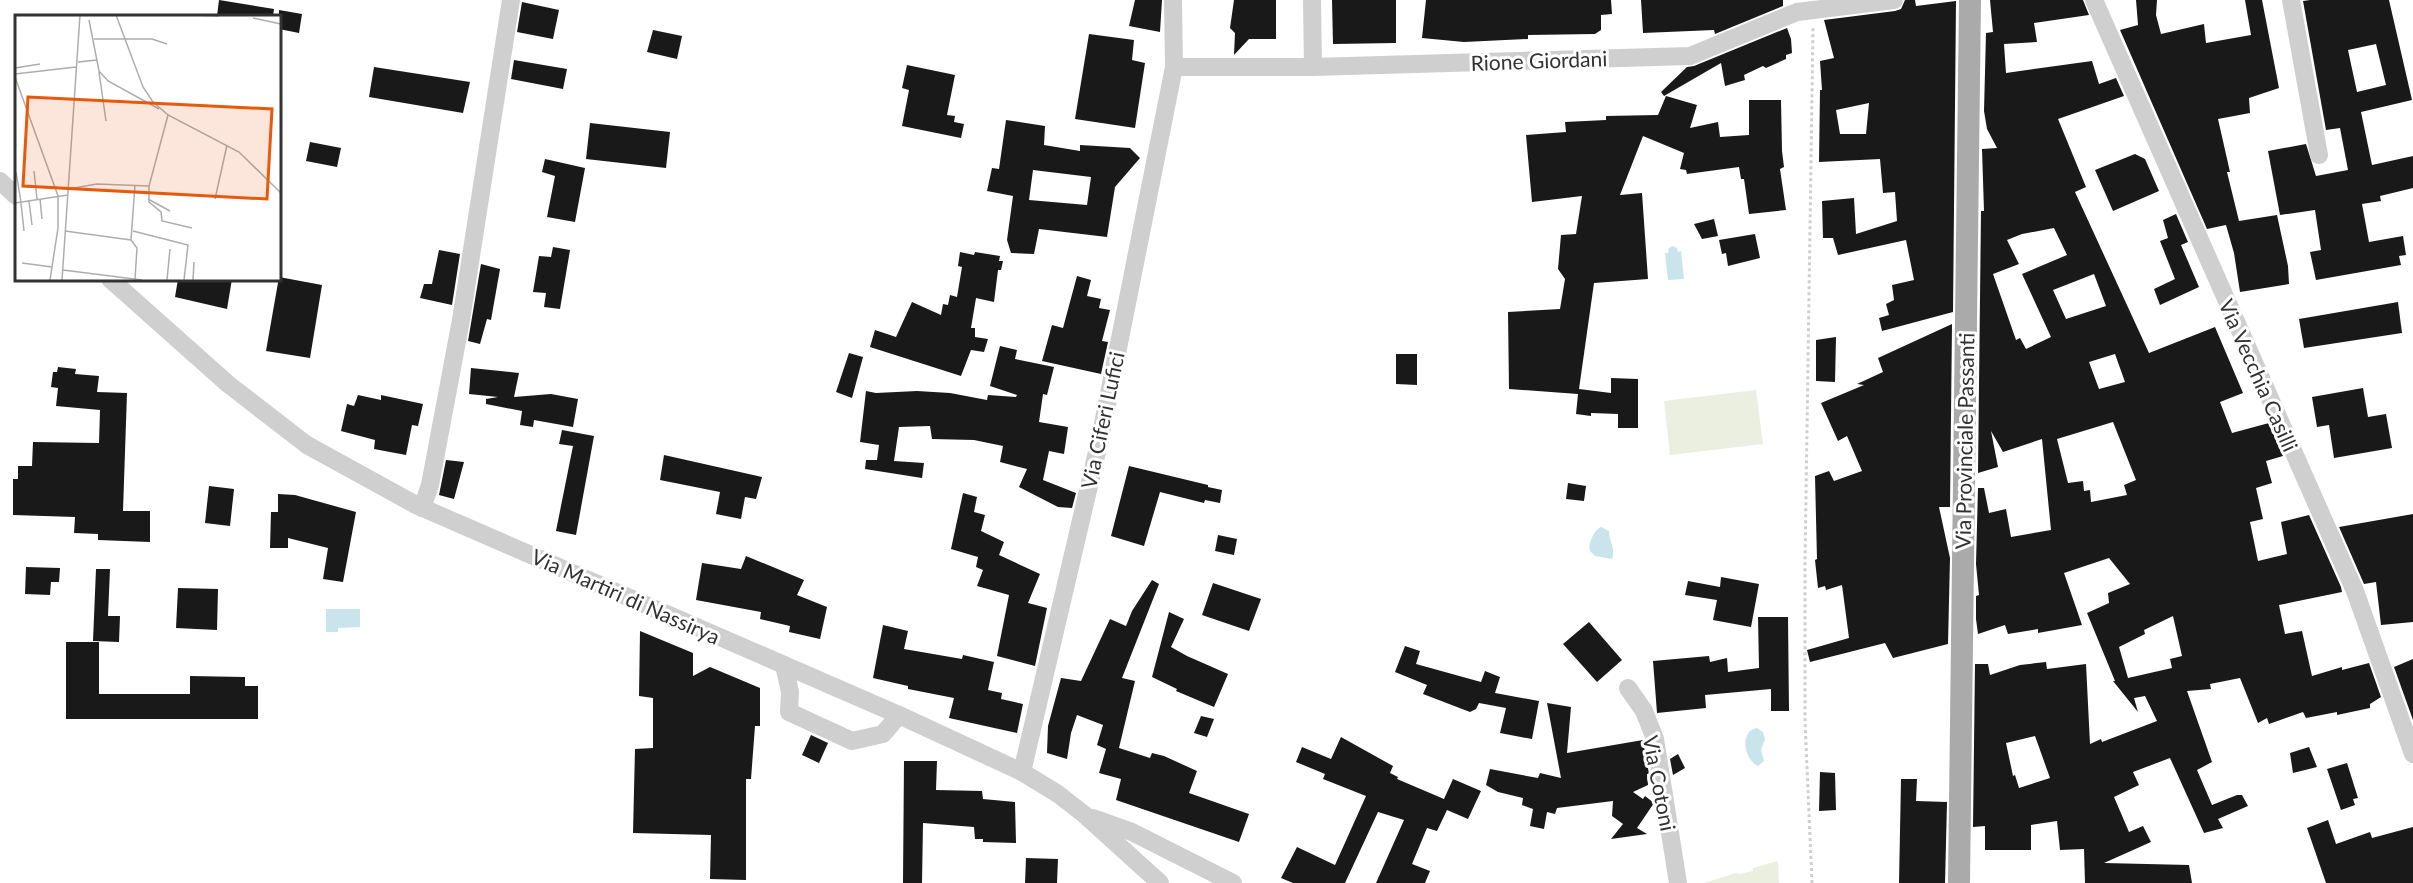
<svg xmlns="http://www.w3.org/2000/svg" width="2413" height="883" viewBox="0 0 2413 883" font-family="Lato,sans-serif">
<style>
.green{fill:#eaefe0}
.water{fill:#cae4ec}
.building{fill:#191919;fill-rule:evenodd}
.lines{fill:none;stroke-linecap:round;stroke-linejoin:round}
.path{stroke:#cfcfcf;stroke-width:3;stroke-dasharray:3 3;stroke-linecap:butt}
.minor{stroke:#cfcfcf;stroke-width:18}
.major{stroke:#aaa;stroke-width:22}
.labels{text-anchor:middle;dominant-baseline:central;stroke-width:6;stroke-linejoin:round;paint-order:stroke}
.street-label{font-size:21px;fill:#323232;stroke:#fff}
.inset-road{fill:none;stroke:#adadad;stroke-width:1.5}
.view{fill:#e8590c;fill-opacity:0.15;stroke:#e8590c;stroke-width:3}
.inset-edge{fill:none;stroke:#323232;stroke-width:3}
</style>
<rect width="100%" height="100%" fill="#fff"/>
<g class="green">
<path d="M1756,390L1763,444L1670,455L1664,401Z"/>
<path d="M1778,861L1779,883H1704L1736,873L1739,874L1753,871V868Z"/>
</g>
<g class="water">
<path d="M1673,246L1677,248L1678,252L1681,251L1684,279L1668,280L1665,253H1668L1669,248Z"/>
<path d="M1601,527L1609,531C1609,540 1616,550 1612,559L1595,556L1590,551C1588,543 1594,530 1601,527Z"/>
<path d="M326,609H360V627L338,628V632H326Z"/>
<path d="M1757,728L1763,732L1765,739L1761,750L1764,761L1758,766C1744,760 1739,731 1757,728Z"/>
</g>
<g class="building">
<path d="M219,0L274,9L273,16H217Z"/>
<path d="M1135,0H1162L1160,32L1129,26Z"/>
<path d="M1234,0H1276V39H1249L1234,55L1235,33L1230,28Z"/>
<path d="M1332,0H1396V43L1333,44Z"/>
<path d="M1426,0H1611L1612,14L1601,15V30L1595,34L1528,35V39L1464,42L1422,38Z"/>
<path d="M1641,0H1783V6L1715,34L1714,30L1643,33Z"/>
<path d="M1905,0H1915L1916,6L1956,1L1953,312L1882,331L1879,318L1889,315L1886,304L1894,300L1892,285L1914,280L1906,240L1838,255L1833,238H1823L1822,201L1854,198L1856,234L1897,221L1895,192L1883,193L1880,159L1819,162L1820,90H1822L1820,61L1834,58L1824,20L1895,11L1901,9ZM1869,103L1866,134H1840L1836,110Z"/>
<path d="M1990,0H2083L2089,15L2034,23L2037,42L2004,44L2006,73L2092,61L2099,84L2116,78L2124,96L2058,119L2086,187L2075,192L2149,353L2215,327L2243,393L2220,402L2232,433L2269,423L2283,456L2266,461L2272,483L2256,488L2263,519L2250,522L2258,561L2287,554L2281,522L2309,515L2341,587L2342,592L2279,605L2285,634L2302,631L2312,676L2342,667V670L2369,663L2381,697L2370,704V708L2337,715V712L2306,718L2303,712L2269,724L2267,718L2258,723L2240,678L2210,684L2211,689L2187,691L2212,762L2197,770L2212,805L2237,795H2242L2248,806L2218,819L2223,828L2204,833L2170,758L2133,772L2139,785L2114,797L2129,832L2143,826L2151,842L2104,863L2189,865L2192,883H2085L2084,849L2060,850L2057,821L2031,825V850H1985V826L1973,827L1975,664H1988L1990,675L2020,665L2046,662L2047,669L2086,664L2090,744L2101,739L2102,742L2157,721L2145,696L2134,698L2138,712L2113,681H2115L2087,613L2109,603L2108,593L2130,584L2109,558L2064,573L2082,625L2038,633V629L2008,634L2005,625L1978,634L1976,619V596L1979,595L1976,564L1978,488H1984L1989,513L2006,509L2011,537L2051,530L2042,439L2003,452L1991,431L1998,467L1978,473L1981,211H1984L1982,149L1997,148L1987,129L1984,111L1986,33L1993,32ZM2054,228L2067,255L2022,274L2051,337L2026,349L2020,338L2016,340L1993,274L2019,264L2007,240L2022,234ZM2094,274L2106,306L2066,319L2053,290ZM2115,354L2125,382L2099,389L2089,362ZM2113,422L2136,480L2124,485L2127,495L2091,502L2090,490L2084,491L2083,481L2068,483L2057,439ZM2173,616L2182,656L2170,659L2172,668L2128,678L2119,647L2145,634L2144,630ZM2035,736L2050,778L2019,788L2015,775L2013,776L2006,743Z"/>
<path d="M2136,0H2157L2156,15L2161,34L2204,24L2206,43L2251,35L2245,0H2262L2279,88L2249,98L2250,113L2218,119L2230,172H2227L2239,221L2277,215L2288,266L2289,284L2240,292L2234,253L2226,225L2207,229L2120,30L2138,25Z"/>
<path d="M2310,0H2389L2412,100L2361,112L2372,165L2413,156V188L2380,196L2381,201L2362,204L2369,242L2403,236L2406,255L2399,256L2401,265L2316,280L2310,252L2321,250L2315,210L2280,215L2268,151L2306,144L2316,176L2348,170L2340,128L2326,130L2303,1ZM2376,44L2386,85L2357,92L2348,50Z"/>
<path d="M522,2L559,10L553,39L517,32Z"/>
<path d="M279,10L302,14L299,33L279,29Z"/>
<path d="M1787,28L1791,39L1792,53L1786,55V59L1766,68L1763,66L1744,75L1745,80L1725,86L1721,63L1664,96L1661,92L1687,67L1694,66Z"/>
<path d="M653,30L682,36L677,59L647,52Z"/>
<path d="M1089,34L1134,40L1132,60L1145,63L1135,128L1075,119Z"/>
<path d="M514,60L567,69L563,89L511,79Z"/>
<path d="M907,65L955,75L947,115L955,116L954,122L964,124L961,138L902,126L909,90L902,88Z"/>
<path d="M374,67L470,82L463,113L369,97Z"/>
<path d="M1666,96L1697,105L1690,128L1718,122L1720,137L1749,135V100H1781L1782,151L1784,167L1780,169L1786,210L1749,214L1744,179H1741L1739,167L1687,174L1686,170L1680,169L1684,153L1643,136L1620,195L1642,193L1648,279L1594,283L1579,389L1611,393V378L1638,379V428H1618V414L1591,413V416L1576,414L1578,394L1509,389L1508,312L1560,309L1565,279L1558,269L1561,235L1576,234L1582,196L1532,202L1526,135L1566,132L1565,122L1606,120V116L1658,115Z"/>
<path d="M1006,120L1045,126L1044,145L1080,151V145L1130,148L1140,158L1115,187L1107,237L1039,229L1034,254L1011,253L1007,240L1013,196L987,191L992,168L999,169ZM1033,170L1091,177L1087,205L1029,200Z"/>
<path d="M590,123L670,132L666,168L586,159Z"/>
<path d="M310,142L341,148L337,167L306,161Z"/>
<path d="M2135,154L2145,159L2159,191L2113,211L2095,170Z"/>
<path d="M545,159L585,168L575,222L547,217L555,176L542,172Z"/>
<path d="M2176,214L2188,242L2181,245L2199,287L2160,305L2154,289L2175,279L2160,241L2168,238L2163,220Z"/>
<path d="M1714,219L1718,236L1702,239L1694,224Z"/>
<path d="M1755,234L1760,258L1728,266L1726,253L1722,254L1719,240Z"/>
<path d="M553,247L570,250L560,309L544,307L546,293L533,292L539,256L551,257Z"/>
<path d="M439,250L460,254L452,305L420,298L424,284H432Z"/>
<path d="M960,252L974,255L975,252L1000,256L999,261H1003L1001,270H998L994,302L976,298L971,328H975V337L988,339L984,352L971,350L961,376L870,347L875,330L896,337L912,302L941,315L943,304L948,305L950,295L957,297L962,267L958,266Z"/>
<path d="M481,264L500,269L491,320L487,319L480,344L468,341Z"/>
<path d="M1077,276L1091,280L1087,296L1101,299L1099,308L1110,310L1102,341L1108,342L1101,374L1042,361L1052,325L1063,328Z"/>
<path d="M279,277L322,285L310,358L266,351Z"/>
<path d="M178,279H232L227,309L175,297Z"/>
<path d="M2398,302L2402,333L2304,348L2299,319Z"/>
<path d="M1952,324L1950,507H1939L1950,558L1948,644L1893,658L1885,643L1810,662L1807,650L1849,638L1842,585L1826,590L1825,586L1818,588L1815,560L1817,559L1815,476L1829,471L1834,481L1862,471L1847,436L1838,441L1821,403L1864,385L1857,384L1883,372L1878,358Z"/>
<path d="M1836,337L1835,382L1816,381V340Z"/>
<path d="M1000,346L1017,350L1015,359L1054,367L1047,395L1043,394L1039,422L1068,427L1064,454L1049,451L1043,480L1076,493L1072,508L1058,507L1019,487L1027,469L1000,462L1003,446L974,440L932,439L930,426L899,427L894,461L924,463L922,478L865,469L866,460H877L879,445L860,442L866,391L876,393L917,391L950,393L987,400L988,395L1016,397L1017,395L990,386Z"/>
<path d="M849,353L863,357L852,398L836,392Z"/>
<path d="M1396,354H1417V385L1396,384Z"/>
<path d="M58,367L76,369L75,374L99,376L97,392L127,393L123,511H150V542L98,540V534L74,533L75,517L13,515V479H18V466H32L33,442L99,443L100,410L56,406L58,388L51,387L53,372H57Z"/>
<path d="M471,368L519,373L514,397L551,394L578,399L573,427L534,420L533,427L520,425L522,411L486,404V399L498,397L469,394Z"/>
<path d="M2363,388L2368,417L2386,414L2392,448L2334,458L2329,425L2317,427L2312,397Z"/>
<path d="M358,395L381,400V395L423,404L418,426L412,425L406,455L374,449L375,440L341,431L347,404L354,406Z"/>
<path d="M562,430L594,436L576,535L556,531L573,446L559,444Z"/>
<path d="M664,455L762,477L756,499L745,497L741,519L716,514L720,492L660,480Z"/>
<path d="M446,460L464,462L454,499L439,495Z"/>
<path d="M1129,466L1208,485V487L1222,490L1220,503L1205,500L1204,503L1160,492L1144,546L1111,536Z"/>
<path d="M1568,483L1586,486L1584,501L1566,499Z"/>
<path d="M209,486L234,489L230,526L205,523Z"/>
<path d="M963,493L977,497L974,512L985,515L981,531L1004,542L999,555L1040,574L1028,603L1047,608L1035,666L997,656L1009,595L977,586L983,570L976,567L978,557L951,549Z"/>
<path d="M278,494L295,495L356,512L343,582L323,579L328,548L288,538V548H270L271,512H278Z"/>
<path d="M2413,514V622L2381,625L2376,582L2364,584L2339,527Z"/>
<path d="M1218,535L1237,539L1234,555L1215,551Z"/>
<path d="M746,556L804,580L797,595L827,607L820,639L789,632L790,626L760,619L761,612L696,600L702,563L741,569Z"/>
<path d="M26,567L60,568L59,582H51L50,595L25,594Z"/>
<path d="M96,569H110L108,616H120L119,642L93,641Z"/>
<path d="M1721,577L1759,584L1751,627L1713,620L1717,600L1685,595L1688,581L1720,587Z"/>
<path d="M1152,580L1159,584L1122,678L1135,681L1119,748L1150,758L1152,753L1164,756L1197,771L1189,793L1249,814L1239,842L1116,800L1121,779L1099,773L1106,749L1097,745L1103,725L1077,715L1071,733L1067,759L1047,753L1048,726L1061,678L1081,681L1110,619L1126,626L1132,611Z"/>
<path d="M1213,583L1261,599L1249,631L1202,615Z"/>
<path d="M178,588L218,589L217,630L176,628Z"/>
<path d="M1169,612L1184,619L1171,647L1187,656L1228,674L1214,707L1176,691L1177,689L1152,677Z"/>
<path d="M1758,617H1788L1789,711H1771V689L1705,695L1706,708L1657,713L1653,661L1709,656L1710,662L1727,658L1728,672L1759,668Z"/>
<path d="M1589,622L1622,660L1597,682L1563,644Z"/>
<path d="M883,625L908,631L904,649L962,659L963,655L994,662L988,690L1002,693L1001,699L1023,704L1017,733L949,718L954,698L908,689V686L873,678Z"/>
<path d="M640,631L693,653V676L710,667L760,688V726H755L751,779H746V880L710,879L711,835L633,833L635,749L653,748V698L639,696Z"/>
<path d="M66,642H99V694H190V676L245,677V686H258V719H66Z"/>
<path d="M1405,646L1420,651L1416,664L1481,682L1485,671L1500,677L1495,693L1539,701L1532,739L1500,733L1506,708L1479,703L1476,709L1470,712L1423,694L1427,685L1395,672Z"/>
<path d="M2413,659V720L2394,667Z"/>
<path d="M1547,703L1571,707L1567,753L1643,740L1649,774H1647L1648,785L1633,792L1643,799L1645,796L1654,803L1637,828L1647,834L1611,839L1623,824L1612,816L1613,801L1557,808L1555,814L1547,812L1544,829L1530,826L1533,809L1522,805L1523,798L1498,792L1486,785L1490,769L1538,778L1540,773L1561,778Z"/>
<path d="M1201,716L1214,719L1207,737L1194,733Z"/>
<path d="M811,735L828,743L819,763L802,755Z"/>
<path d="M1341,737L1393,766L1390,773L1398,777L1397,779L1444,799L1453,779L1481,791L1468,819L1447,810L1437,831L1427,828L1412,864L1430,871L1425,883H1376L1404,820L1378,812L1345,883H1293L1281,878L1297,847L1335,865L1366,796L1323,779L1325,774L1296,762L1302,747L1331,759Z"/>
<path d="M2309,747L2317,767L2293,773L2290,753Z"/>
<path d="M1678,754L1685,768L1673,775L1670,759Z"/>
<path d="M904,761H937L936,790L982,791L983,799L1015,802L1016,843L983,842V839H975L974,827L923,823L922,883H903Z"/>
<path d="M2347,763L2358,798L2353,799L2355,805L2341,810L2327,769Z"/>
<path d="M1820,772L1835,773L1836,810L1819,811Z"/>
<path d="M1901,779H1917L1916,801L1947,802L1945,883H1899Z"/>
<path d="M2328,820L2336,844L2370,832L2372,838L2413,827V883H2326L2307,828Z"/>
<path d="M1026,858L1058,859L1057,883H1025Z"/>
</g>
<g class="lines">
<path class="path" d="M1812,883L1805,721V563L1813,27"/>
<g class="minor">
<path d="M1312,0L1313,67"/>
<path d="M2094,0L2355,591L2413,754"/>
<path d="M2291,0L2319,155"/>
<path d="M1174,67H1313L1690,56L1797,12L1894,0"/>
<path d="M0,181L16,196"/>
<path d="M110,279L228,384L307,445L416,505L899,715L1022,772L1058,794L1085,815L1160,883"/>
<path d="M422,508L430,485L461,320L511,0"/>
<path d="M784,665L790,692L789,712L852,741L883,734L899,715"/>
<path d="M1628,688L1644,711L1655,739L1678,883"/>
<path d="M1022,772L1100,439L1174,67L1173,0"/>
<path d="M1093,818L1132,832L1233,883"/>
</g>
<path class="major" d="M1959,883L1970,0"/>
</g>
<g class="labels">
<g class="street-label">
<text transform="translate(1539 60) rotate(-2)">Rione Giordani</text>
<text transform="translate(2259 375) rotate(66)">Via Vecchia Casilli</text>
<text transform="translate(1102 420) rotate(-78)">Via Ciferi Lufici</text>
<text transform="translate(1964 441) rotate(-89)">Via Provinciale Passanti</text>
<text transform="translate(626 596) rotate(24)">Via Martiri di Nassirya</text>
<text transform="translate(1660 783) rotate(79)">Via Cotoni</text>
</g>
</g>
<g transform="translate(15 15)">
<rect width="266" height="266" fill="#fff"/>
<path class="inset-road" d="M101,0L128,72L138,87L153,100L224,137L266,178M177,0L204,1M238,3L266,9M74,5L84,56L93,66L144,94M79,24H137L152,29M63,47L82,45M0,53L25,49M84,57L91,106M0,59L61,52M0,62L43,181V213L35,265M153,100L134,171V187L146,197L147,206L177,213M19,156L22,184M1,157L6,187M53,174L82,169L134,171M25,184L27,204M133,184L155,196M200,184L212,130M14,186L17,210M0,188L53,180M6,188L9,216M50,216L116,225M118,216L173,230L169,265M7,248L37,252M48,255L127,265M120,264L122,233L116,225L120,170M47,265L65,0M152,265L155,234M178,265L179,247"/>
<path class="view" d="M13,82L257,94L252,184L8,171Z"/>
<rect width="266" height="266" class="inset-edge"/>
</g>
</svg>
